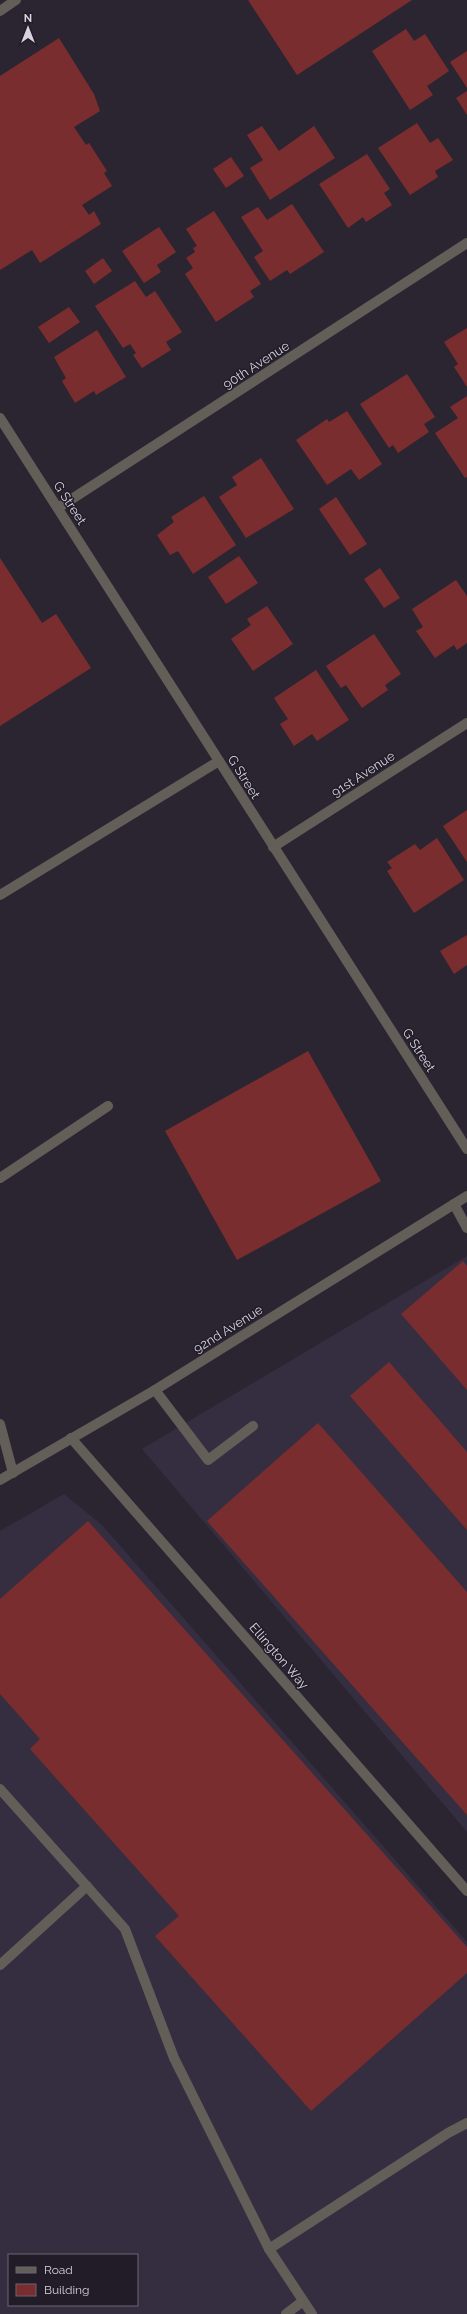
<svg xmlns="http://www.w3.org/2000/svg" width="467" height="2314" viewBox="0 0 467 2314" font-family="Raleway,sans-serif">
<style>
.built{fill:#352e40;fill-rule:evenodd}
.building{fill:#7a2d2e}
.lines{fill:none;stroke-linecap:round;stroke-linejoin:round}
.lane{stroke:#645e59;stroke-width:10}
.street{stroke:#645e59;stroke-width:10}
.labels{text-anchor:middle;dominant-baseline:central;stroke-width:3;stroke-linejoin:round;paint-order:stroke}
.street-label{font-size:13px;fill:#d6d3dc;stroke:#211c28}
</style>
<rect width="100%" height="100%" fill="#2b2532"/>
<g class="built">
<path d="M467,1256V1832L142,1449Z"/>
<path d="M64,1494L102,1525L467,1942V2314H0V1531ZM9,2255H137V2305H9Z"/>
</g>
<g class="building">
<path d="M248,0H412L297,75Z"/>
<path d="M406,29L414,41L425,34L449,71L427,86L433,95L410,110L372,51Z"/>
<path d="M59,38L94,94L100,111L74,127L86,145L89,143L107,171L104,173L112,186L82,205L89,215L94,211L101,224L40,263L32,250L0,270V76Z"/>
<path d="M467,51V88L450,62Z"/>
<path d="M467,91V115L456,98Z"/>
<path d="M417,123L430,143L438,138L453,160L435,171L438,177L410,195L378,148Z"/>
<path d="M262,126L279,151L314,126L335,158L270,200L250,168L263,160L247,135Z"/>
<path d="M367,154L390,189L384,193L392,205L366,222L363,217L348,228L319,184Z"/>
<path d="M231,157L244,176L226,188L213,169Z"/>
<path d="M292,204L324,252L290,274L287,270L270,281L254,257L263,251L241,217L258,207L267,220Z"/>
<path d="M214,211L261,284L250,291L254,297L216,322L185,274L193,268L186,258L195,252L193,248L197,246L186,229Z"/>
<path d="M159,227L176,252L157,265L161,272L144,283L122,251Z"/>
<path d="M103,258L112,271L94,284L85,271Z"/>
<path d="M135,281L146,297L155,291L182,332L166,342L171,350L142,368L133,355L136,353L130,344L123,348L95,306Z"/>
<path d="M69,307L80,322L49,343L38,327Z"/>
<path d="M467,328V387L454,367L458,364L444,342Z"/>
<path d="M97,330L126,377L96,395L94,391L75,403L62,381L66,378L54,357Z"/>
<path d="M407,374L435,417L424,424L429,432L398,453L393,445L389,448L360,404Z"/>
<path d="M467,396V477L465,478L435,433L458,418L450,407Z"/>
<path d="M347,411L382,464L359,480L351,469L327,485L296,440L327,419L329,422Z"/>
<path d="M261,458L294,509L246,538L219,497L237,485L232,477Z"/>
<path d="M204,496L236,545L193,574L178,551L170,555L157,535L174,522L171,517Z"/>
<path d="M336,497L367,544L350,555L319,509Z"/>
<path d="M239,556L258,583L226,604L208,577Z"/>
<path d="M0,558L42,623L56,614L91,668L0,726Z"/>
<path d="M380,568L400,598L384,608L364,579Z"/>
<path d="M456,580L467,596V643L457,650L454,645L435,658L416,631L423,627L412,609Z"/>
<path d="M267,606L293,644L253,671L231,639L251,625L247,619Z"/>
<path d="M374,634L401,674L385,685L388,690L362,708L346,685L341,688L326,666Z"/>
<path d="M316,670L349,720L317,741L312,734L294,746L280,724L288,719L274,698Z"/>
<path d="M467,810V862L443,826Z"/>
<path d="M437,838L464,880L414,913L387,871L392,868L387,862L415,844L420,850Z"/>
<path d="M467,935V965L454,974L440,951Z"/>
<path d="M308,1051L381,1181L237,1260L165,1131Z"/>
<path d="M463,1261L467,1266V1390L401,1314Z"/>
<path d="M389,1362L467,1452V1530L350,1396Z"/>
<path d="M318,1423L467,1592V1815L207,1521Z"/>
<path d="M88,1521L467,1947V1973L311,2111L155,1936L179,1916L30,1749L40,1739L0,1694V1599Z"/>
</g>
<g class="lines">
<g class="lane">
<path d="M0,895L219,761"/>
<path d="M0,1178L108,1106"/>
<path d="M454,1204L467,1228"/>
<path d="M155,1390L208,1460L253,1426"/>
<path d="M0,1424L13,1473"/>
<path d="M0,1789L125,1929L174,2058L269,2249L312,2314"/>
<path d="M0,1965L87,1886"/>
<path d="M269,2249L448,2133L467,2123"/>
<path d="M286,2314L303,2301"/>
</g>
<g class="street">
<path d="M0,11L16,0"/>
<path d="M0,418L467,1149"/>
<path d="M58,508L467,243"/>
<path d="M273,847L467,723"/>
<path d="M71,1438L467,1891"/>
<path d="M0,1480L155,1390L467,1196"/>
</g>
</g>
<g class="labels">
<g class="street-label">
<text transform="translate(256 365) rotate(-33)">90th Avenue</text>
<text transform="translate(70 503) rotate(57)">G Street</text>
<text transform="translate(363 774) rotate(-33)">91st Avenue</text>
<text transform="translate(244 777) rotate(58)">G Street</text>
<text transform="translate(419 1050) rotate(57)">G Street</text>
<text transform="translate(228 1329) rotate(-32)">92nd Avenue</text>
<text transform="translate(279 1656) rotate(49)">Ellington Way</text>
</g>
</g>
<rect x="8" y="2254" width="130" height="52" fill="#211c28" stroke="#696570"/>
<rect x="16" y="2267" width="20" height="6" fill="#645e59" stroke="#696570"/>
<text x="44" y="2274" font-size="12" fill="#d6d3dc">Road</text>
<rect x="16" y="2284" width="20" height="12" fill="#7a2d2e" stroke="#696570"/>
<text x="44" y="2294" font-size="12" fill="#d6d3dc">Building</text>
<g transform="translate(28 28)" stroke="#211c28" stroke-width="3" paint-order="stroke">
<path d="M0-3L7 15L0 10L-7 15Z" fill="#d6d3dc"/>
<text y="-6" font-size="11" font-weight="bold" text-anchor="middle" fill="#d6d3dc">N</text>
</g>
</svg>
